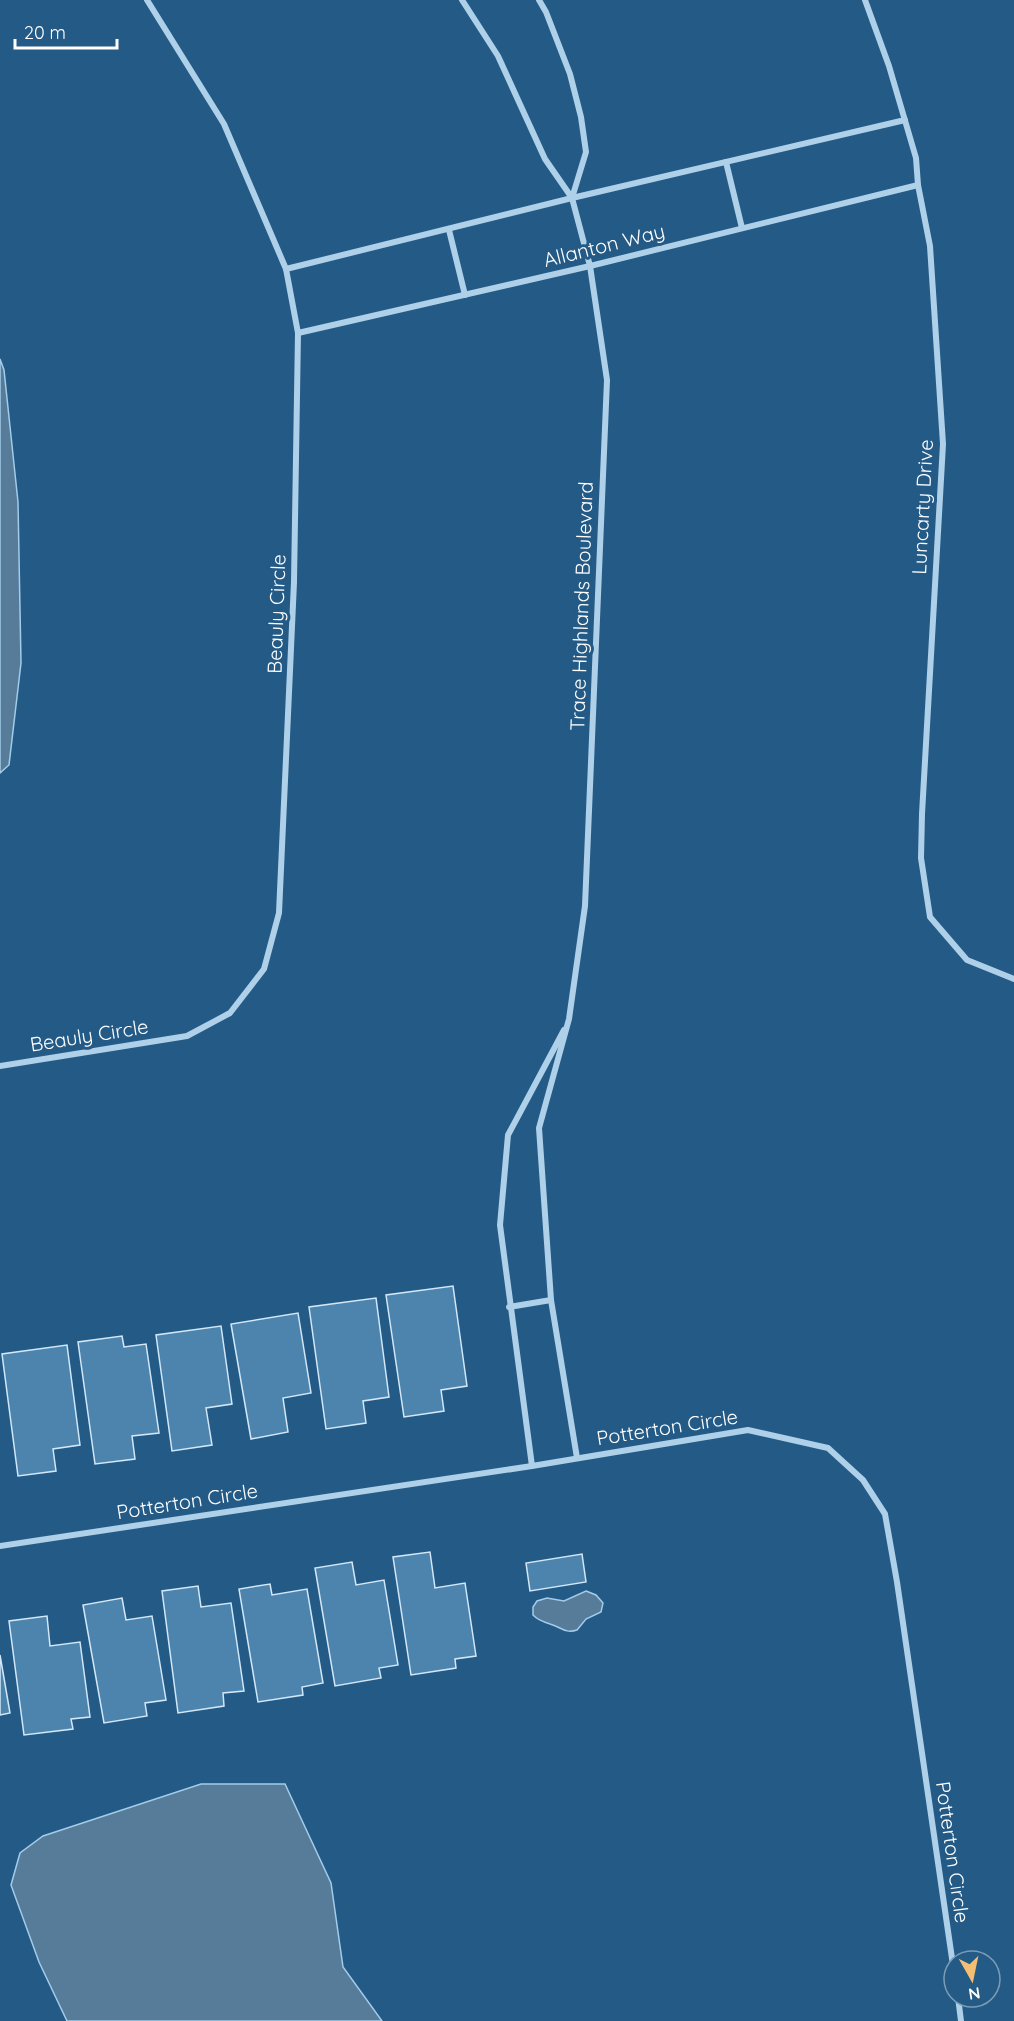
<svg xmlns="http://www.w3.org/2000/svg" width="1014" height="2021" viewBox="0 0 1014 2021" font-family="Quicksand,sans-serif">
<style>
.water{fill:#567c9a;stroke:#a2ccea;stroke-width:1.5}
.building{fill:#4c84ae;stroke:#d2e7f7;stroke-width:1.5}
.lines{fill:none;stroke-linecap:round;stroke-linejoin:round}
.minor{stroke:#aed0e9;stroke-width:6}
.labels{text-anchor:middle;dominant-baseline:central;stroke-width:6;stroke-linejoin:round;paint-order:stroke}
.street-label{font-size:20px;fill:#fff;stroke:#245a86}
</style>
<rect width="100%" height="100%" fill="#245a86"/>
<g class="water">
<path d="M0,359L4,370L18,502L21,663L9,765L0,773Z"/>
<path d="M586,1591L596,1595L603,1603L601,1612L586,1619L577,1630C565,1634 561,1627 550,1624C542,1621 539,1621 533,1615V1607L537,1601L547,1598L564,1601Z"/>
<path d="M201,1784H285L331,1883L343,1967L382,2021H67L39,1962L11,1885L20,1853L43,1836Z"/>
</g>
<g class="building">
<path d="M453,1286L467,1386L441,1390L444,1411L404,1417L386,1295Z"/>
<path d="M376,1298L389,1397L363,1401L366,1423L326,1429L309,1307Z"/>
<path d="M298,1313L311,1393L283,1398L288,1432L251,1439L231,1324Z"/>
<path d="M221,1326L232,1404L206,1408L212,1445L172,1451L156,1335Z"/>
<path d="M122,1336L124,1347L146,1344L159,1433L132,1436L135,1459L95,1464L78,1342Z"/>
<path d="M67,1345L80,1445L53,1449L56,1471L18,1476L2,1354Z"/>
<path d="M430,1552L435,1588L465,1583L476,1656L455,1659L456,1668L411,1675L393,1557Z"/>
<path d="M582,1554L586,1582L530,1591L526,1563Z"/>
<path d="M352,1562L356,1585L384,1580L398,1665L379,1668L381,1678L335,1686L315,1568Z"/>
<path d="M270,1584L272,1595L307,1589L323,1683L302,1687L303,1695L258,1702L239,1589Z"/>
<path d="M198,1586L201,1607L231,1603L244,1691L223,1693L224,1706L178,1713L162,1591Z"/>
<path d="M122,1598L126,1620L152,1616L166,1700L145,1703L147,1716L104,1723L83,1605Z"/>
<path d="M47,1616L50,1646L80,1642L90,1717L71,1719L73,1729L24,1735L9,1621Z"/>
<path d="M0,1655L10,1713L0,1715Z"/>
</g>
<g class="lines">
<g class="minor">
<path d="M462,0L498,56L545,159L572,198L590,266L607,380L585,906L569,1019L539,1128L551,1300L577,1458"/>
<path d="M539,0L546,12L570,74L581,117L586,152L572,198"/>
<path d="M865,0L889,66L916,158L918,185L930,246L943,444L922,814L921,858L930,917L967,960L1014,979"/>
<path d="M726,162L742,228"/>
<path d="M449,230L465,295"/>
<path d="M286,269L572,198L905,120"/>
<path d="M298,333L590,266L918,185"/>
<path d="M0,1066L187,1036L230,1013L264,969L279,913L294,582L298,333L286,269L224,124L147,0"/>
<path d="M509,1307L551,1300"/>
<path d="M532,1466L500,1225L508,1135L564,1030"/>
<path d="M0,1546L532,1466L748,1430L828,1448L863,1480L885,1514L897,1582L954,1972"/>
<path d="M958,1997L961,2021"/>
</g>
</g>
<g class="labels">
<g class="street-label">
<text transform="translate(604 245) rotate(-14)">Allanton Way</text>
<text transform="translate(922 507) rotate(-87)">Luncarty Drive</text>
<text transform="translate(581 606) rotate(-88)">Trace Highlands Boulevard</text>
<text transform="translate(276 614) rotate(-88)">Beauly Circle</text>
<text transform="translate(89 1035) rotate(-9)">Beauly Circle</text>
<text transform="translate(667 1427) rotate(-9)">Potterton Circle</text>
<text transform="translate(187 1501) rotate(-9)">Potterton Circle</text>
<text transform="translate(953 1852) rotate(82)">Potterton Circle</text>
</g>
</g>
<g transform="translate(972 1979) rotate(171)"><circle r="28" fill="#245a86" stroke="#7c9cb6" stroke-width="1.5"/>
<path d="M0-4.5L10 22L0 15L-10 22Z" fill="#f4bf72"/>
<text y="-9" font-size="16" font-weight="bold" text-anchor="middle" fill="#ffffff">N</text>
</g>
<path d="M15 39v9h102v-9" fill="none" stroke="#ffffff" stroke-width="3"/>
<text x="24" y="39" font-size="18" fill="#ffffff" stroke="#245a86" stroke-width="4.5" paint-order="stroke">20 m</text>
</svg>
